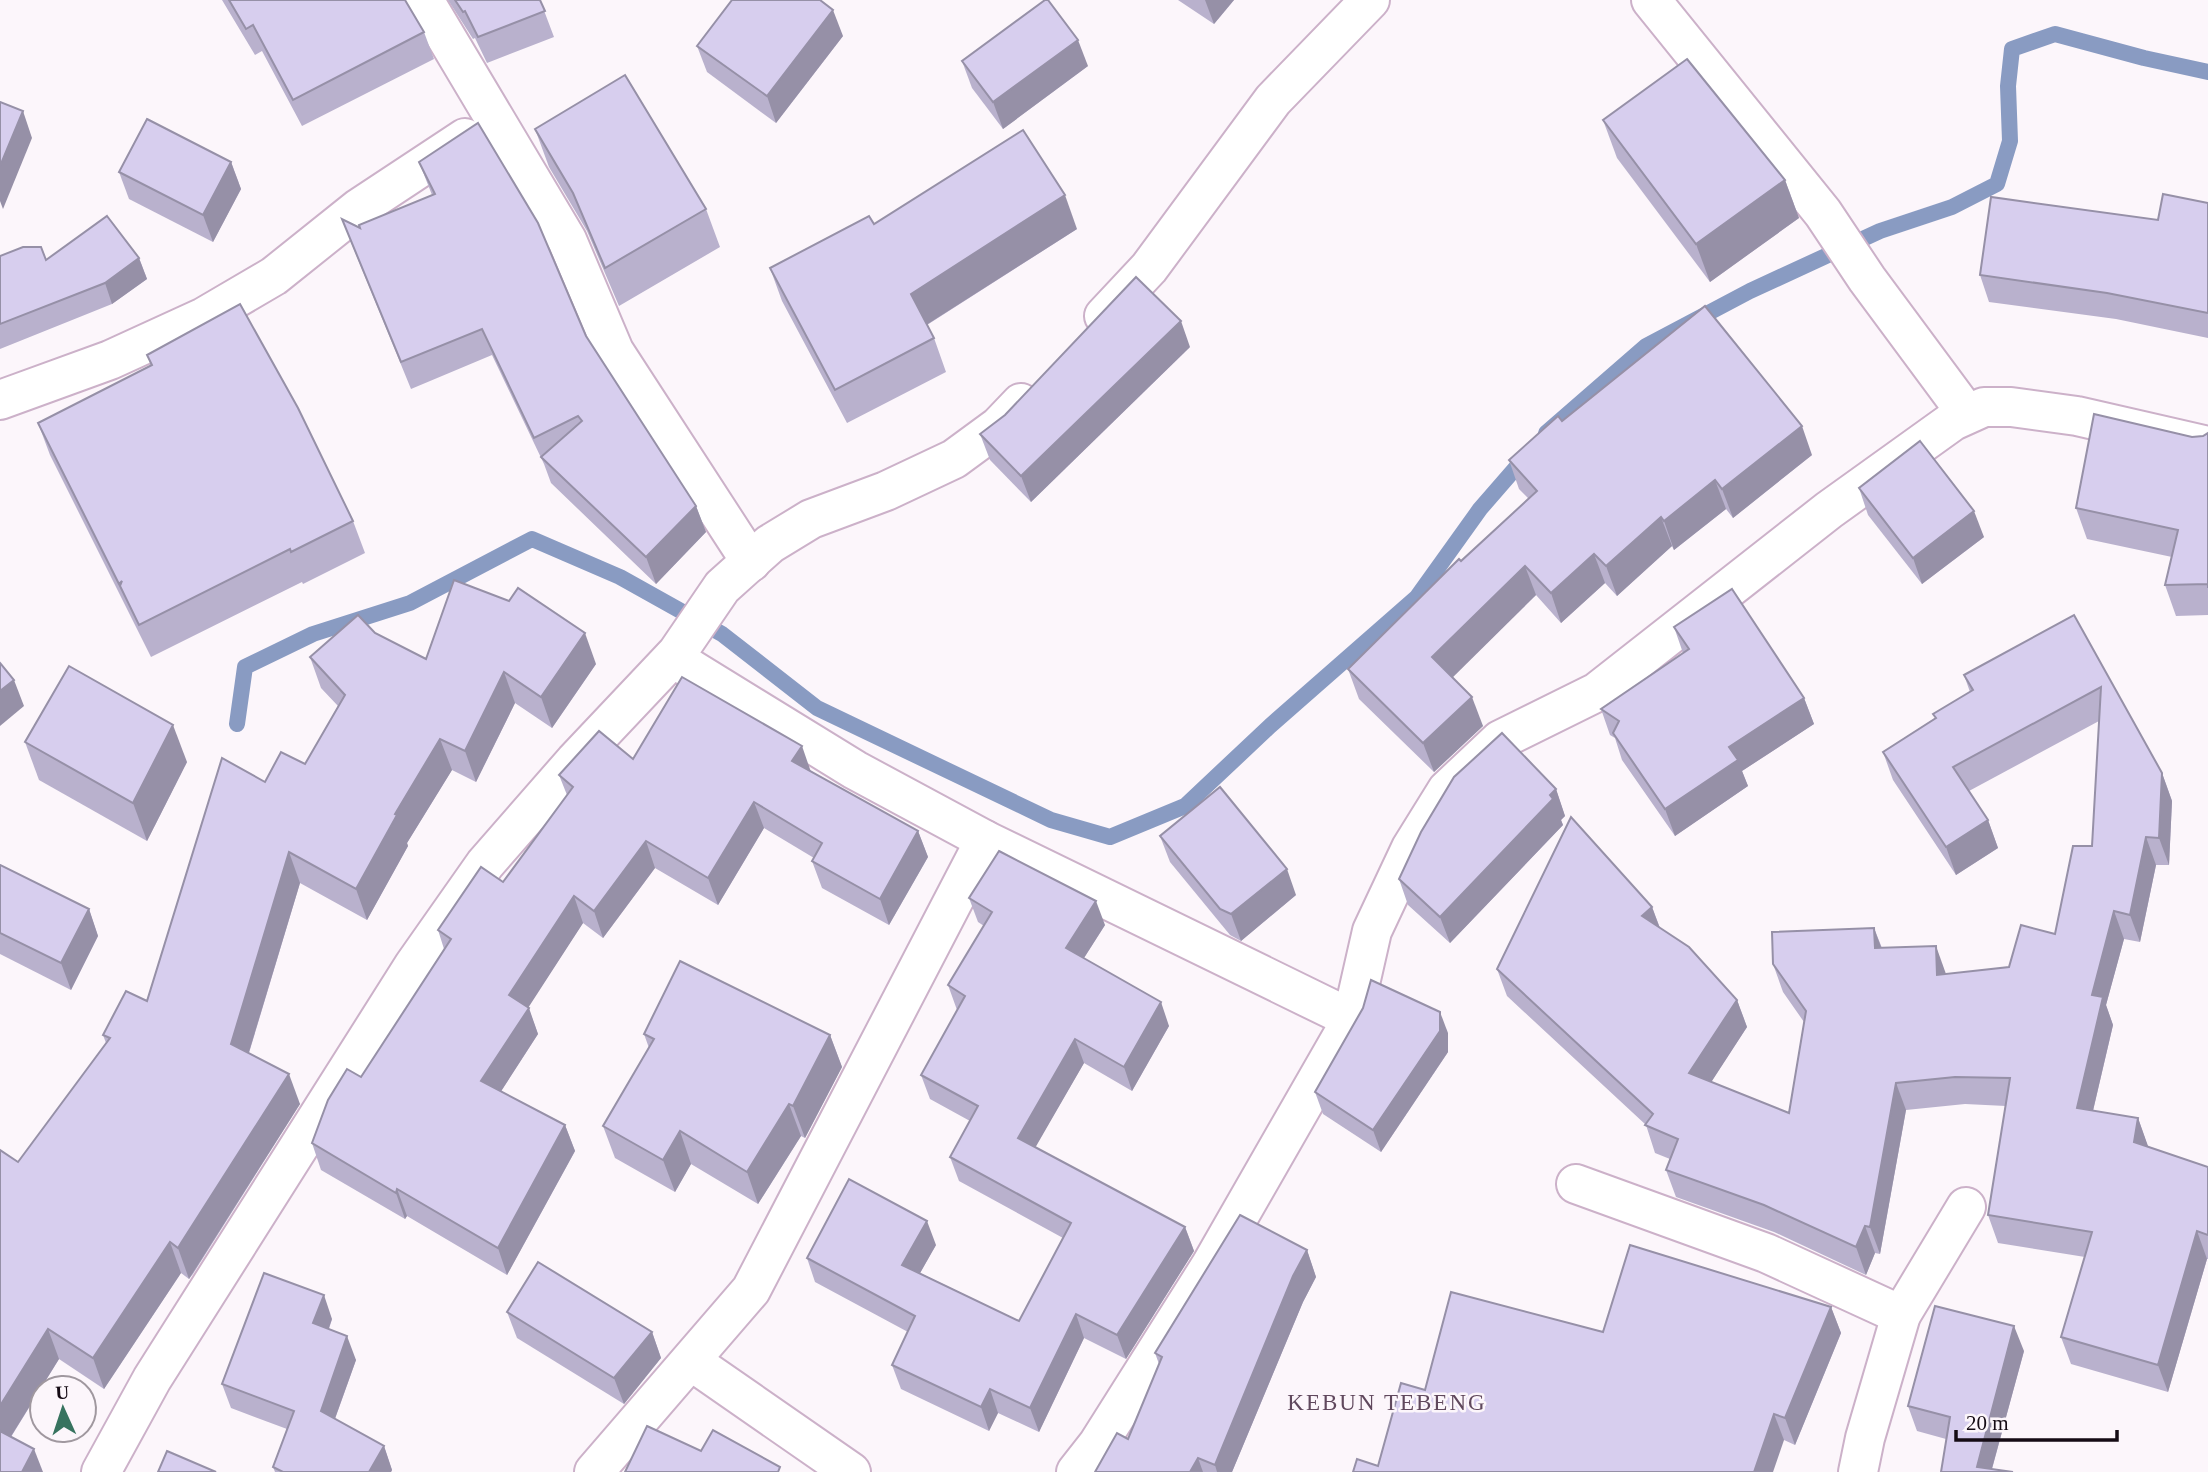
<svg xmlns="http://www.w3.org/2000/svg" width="2208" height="1472" viewBox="0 0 2208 1472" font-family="'Times New Roman',serif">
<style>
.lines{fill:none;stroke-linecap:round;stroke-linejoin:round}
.stream{stroke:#899bc2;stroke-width:16}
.minor-casing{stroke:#ccb1c9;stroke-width:42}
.minor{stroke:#fff;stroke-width:38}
.wall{fill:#b9b1cd}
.shaded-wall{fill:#9690a7}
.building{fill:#d7ceee;stroke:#9690a7;stroke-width:2}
.labels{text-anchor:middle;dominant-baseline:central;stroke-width:5;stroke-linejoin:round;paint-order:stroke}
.quarter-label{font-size:23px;letter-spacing:2px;fill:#60485d;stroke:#fcf6fb}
</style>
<rect width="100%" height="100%" fill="#fcf6fb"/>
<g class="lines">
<g class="stream">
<path d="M1546,433L1646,346L1750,291L1880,231L1952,207L1997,184L2010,141L2008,86L2012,49L2055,34L2144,58L2208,72"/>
<path d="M237,724L245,667L313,634L410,603L532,539L620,577L722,634L817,708L1051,820L1110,837L1185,806L1270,726L1417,597L1480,509L1527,455"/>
</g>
<g class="minor-casing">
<g id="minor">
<path d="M424,0L567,240L614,351L751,562"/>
<path d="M1651,0L1823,213L1867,279L1967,414"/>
<path d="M1104,316L1149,268L1273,100L1370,0"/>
<path d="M0,400L110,360L204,317L274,276L359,208L465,138"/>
<path d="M673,658L855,770L985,840L1352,1019L1372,931L1411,848L1447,790L1500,740L1597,692L1829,510L1953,421L1984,407H2011L2077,416L2208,446"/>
<path d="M1576,1184L1766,1253L1901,1315"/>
<path d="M691,1361L851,1472"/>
<path d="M101,1472L152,1379L414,965L485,864L575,761L677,653L722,587L770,544L811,519L886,491L954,459L999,426L1021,403"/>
<path d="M594,1472L751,1290L985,840"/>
<path d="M1076,1472L1098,1444L1211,1265L1352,1019"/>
<path d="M1858,1472L1865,1438L1901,1315L1966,1207"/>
</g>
</g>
<use href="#minor" class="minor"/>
</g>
<g class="wall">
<path d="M222,0H346L424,32L434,59L302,126L262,51L255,55Z"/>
<path d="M448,0H540L554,37L487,63L475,38L473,39Z"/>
<path d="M1178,0H1234L1214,24Z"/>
<path d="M843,36L776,123L707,72L697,46Z"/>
<path d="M962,61L1088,66L1003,129L972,88Z"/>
<path d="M1603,120L1785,180L1799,218L1710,282L1617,158Z"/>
<path d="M535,129L706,209L720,247L619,306L587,231L549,167Z"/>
<path d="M231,162L241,189L213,242L129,199L119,172Z"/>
<path d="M419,162L586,336L696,506L706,532L656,584L551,483L544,464L492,355L411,389L352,245L342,219L360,228L432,195Z"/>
<path d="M2208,203V338L2116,319L1989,302L1980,275L2158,220Z"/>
<path d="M874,224L1077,229L927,325L934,338L946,372L847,423L782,301L770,268Z"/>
<path d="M0,256L46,260L139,258L147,279L112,304L0,349Z"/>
<path d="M1190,347L1031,502L990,460L980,434Z"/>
<path d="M147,355L353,521L365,553L303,584L302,582L151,657L50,455L38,423L151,366Z"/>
<path d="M1562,421L1812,455L1733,518L1726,509L1674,550L1672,546L1617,596L1605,583L1561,623L1536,595L1452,677L1483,726L1434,772L1359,699L1348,669L1461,561L1529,499L1519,489L1509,460Z"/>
<path d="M2208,433V615L2176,616L2165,585L2172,557L2087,539L2076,508Z"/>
<path d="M1859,488L1984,537L1922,584L1868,515Z"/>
<path d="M2074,615L2162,773L2172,801L2169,865H2156L2140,942L2124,939L2106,1005L2113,1025L2093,1111L2138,1118L2148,1147L2208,1167V1259H2207L2168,1392L2071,1364L2061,1337L2085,1257L1998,1243L1988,1215L2006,1106L1965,1104L1906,1110L1880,1254L1875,1253L1866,1275L1774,1232L1676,1197L1666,1170L1670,1159L1655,1153L1646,1125L1507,996L1497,969L1652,907L1660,928L1737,1000L1747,1027L1711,1082L1789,1113L1804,1022L1783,992L1773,964L1874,928L1882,948L1946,974L2009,967L2055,934L2092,846L2099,721L1969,791L1988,820L1998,848L1956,875L1893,780L1883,752L1935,718L1933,714L1970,692L1964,675Z"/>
<path d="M1674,627L1804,698L1814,724L1742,771L1748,786L1675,836L1622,760L1615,738L1610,735L1601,709L1683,653Z"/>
<path d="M375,633L426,659L596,664L552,728L515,703L476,782L452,770L407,843L408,846L367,920L300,883L249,1053L300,1104L193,1274L189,1279L181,1273L104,1389L59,1359L11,1437L0,1472L18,1162L106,1043L103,1035L147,1001L265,782L305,764L338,706L321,688L310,657Z"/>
<path d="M25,742L187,762L147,841L39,780Z"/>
<path d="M633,759L811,772L918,831L928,857L889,925L822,888L812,861L814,858L764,828L718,905L655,868L603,938L583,923L528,1007L538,1034L501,1091L565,1125L575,1151L507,1275L407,1216L405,1219L321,1170L312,1143L361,1077L444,949L438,930L503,882L567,795L559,775Z"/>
<path d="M1556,789L1565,816L1561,820L1563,825L1450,943L1408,905L1399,879Z"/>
<path d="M1160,836L1296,895L1241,941L1230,935L1170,862Z"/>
<path d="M0,865L89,909L98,936L71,990L0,954Z"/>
<path d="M969,898L1105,925L1084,958L1169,1026L1132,1091L1084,1063L1035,1147L1185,1227L1194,1251L1126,1359L1084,1338L1039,1432L998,1413L989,1431L901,1389L892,1365L908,1332L815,1282L807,1258L936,1245L920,1273L1019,1321L1063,1238L959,1181L950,1157L970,1121L930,1099L921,1075L957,1010L948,985L984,926L978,922Z"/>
<path d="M1448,1033V1052L1381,1152L1323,1114L1315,1092Z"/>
<path d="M644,1034L830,1035L842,1067L805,1138L801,1136L758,1204L691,1164L675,1192L615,1158L603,1126L649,1048Z"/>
<path d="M1307,1250L1316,1277L1303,1302L1232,1472H1095L1128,1439L1159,1364L1155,1353Z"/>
<path d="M1831,1307L1841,1333L1795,1445L1784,1440L1378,1466L1425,1390L1603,1332Z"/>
<path d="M507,1312L652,1332L661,1358L624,1404L517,1338Z"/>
<path d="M332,1319L329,1329L356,1360L335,1419L384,1446L392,1470L391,1472H275L273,1467L287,1429L231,1408L222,1384Z"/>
<path d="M2024,1351L1992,1469L1941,1472L1946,1439L1917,1431L1908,1406Z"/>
</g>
<g class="shaded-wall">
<path d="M1205,0H1234L1214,24Z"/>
<path d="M833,10L843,36L776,123L767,96Z"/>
<path d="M1078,40L1088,66L1003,129L993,102Z"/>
<path d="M23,111L32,138L3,209L0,201V166Z"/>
<path d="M231,162L241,189L213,242L203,215Z"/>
<path d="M1785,180L1799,218L1710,282L1696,244Z"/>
<path d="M1065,195L1077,229L923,327L911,294Z"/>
<path d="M139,258L147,279L112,304L105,283Z"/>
<path d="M1181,321L1190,347L1031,502L1021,476Z"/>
<path d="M1802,426L1812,455L1733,518L1722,489Z"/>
<path d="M1715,480L1726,509L1674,550L1664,521Z"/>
<path d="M696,506L706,532L656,584L646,557Z"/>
<path d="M1974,511L1984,537L1922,584L1913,558Z"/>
<path d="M1661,517L1672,546L1617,596L1606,566Z"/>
<path d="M1594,554L1605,583L1561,623L1551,593Z"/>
<path d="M1525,566L1536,595L1443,687L1432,657Z"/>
<path d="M585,633L596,664L552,728L541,697Z"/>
<path d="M504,672L515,703L476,782L465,751Z"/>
<path d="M14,680L24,706L0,726V691Z"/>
<path d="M1472,697L1483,726L1434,772L1423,743Z"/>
<path d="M1804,698L1814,724L1742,771L1748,786L1675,836L1665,809L1729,747Z"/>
<path d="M173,725L187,762L147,841L133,803Z"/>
<path d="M440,739L452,770L407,843L408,846L367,920L356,889L395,814Z"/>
<path d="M802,746L811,772L792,761Z"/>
<path d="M2162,773L2172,801L2169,865L2159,838Z"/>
<path d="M1556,789L1565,816L1561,820L1563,825L1450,943L1440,917Z"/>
<path d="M754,802L764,828L718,905L708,878Z"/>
<path d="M1988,820L1998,848L1956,875L1946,847Z"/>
<path d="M918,831L928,857L889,925L880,899Z"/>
<path d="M2146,837L2156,865L2140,942L2130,915Z"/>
<path d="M646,841L655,868L603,938L594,911Z"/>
<path d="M289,852L300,883L242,1075L231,1044Z"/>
<path d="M1287,869L1296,895L1241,941L1231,914Z"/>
<path d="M574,896L583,923L519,1022L509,995Z"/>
<path d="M1096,901L1105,925L1075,972L1066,948Z"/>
<path d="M1652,907L1662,934L1642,916Z"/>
<path d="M89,909L98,936L71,990L61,963Z"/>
<path d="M2114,911L2124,939L2106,1005L2113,1025L2087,1136L2077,1108L2092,995Z"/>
<path d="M1874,928L1884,955L1875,948Z"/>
<path d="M1936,946L1946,974L1937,975Z"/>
<path d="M1737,1000L1747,1027L1699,1101L1689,1073Z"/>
<path d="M1161,1002L1169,1026L1132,1091L1124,1067Z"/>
<path d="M529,1008L538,1034L491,1107L481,1081Z"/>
<path d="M1440,1012L1448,1033V1052L1381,1152L1373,1130Z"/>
<path d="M830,1035L842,1067L805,1138L793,1106Z"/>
<path d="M1075,1039L1084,1063L1027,1162L1018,1138Z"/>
<path d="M289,1074L300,1104L189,1279L178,1248Z"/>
<path d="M1896,1083L1906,1110L1880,1254L1870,1227Z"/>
<path d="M789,1104L801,1136L758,1204L747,1172Z"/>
<path d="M2138,1118L2148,1146L2144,1170L2134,1142Z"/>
<path d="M565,1125L575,1151L507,1275L498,1248Z"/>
<path d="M680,1131L691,1164L675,1192L663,1160Z"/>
<path d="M397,1189L407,1216L405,1219L396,1193Z"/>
<path d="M927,1221L936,1245L911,1289L902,1265Z"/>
<path d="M1865,1226L1875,1253L1866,1275L1856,1247Z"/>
<path d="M1185,1227L1194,1251L1126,1359L1117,1335Z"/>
<path d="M2197,1231L2207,1259L2168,1392L2158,1365Z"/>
<path d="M170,1242L181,1273L104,1389L93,1358Z"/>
<path d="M1307,1250L1316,1277L1303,1302L1232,1472H1217L1215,1465L1293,1276Z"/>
<path d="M324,1295L332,1319L322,1347L313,1323Z"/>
<path d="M1831,1307L1841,1333L1795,1445L1785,1418Z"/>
<path d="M1076,1314L1084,1338L1039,1432L1030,1408Z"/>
<path d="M2014,1326L2024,1351L1991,1472L1977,1467Z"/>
<path d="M48,1329L59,1359L0,1454V1406Z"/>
<path d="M652,1332L661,1358L624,1404L614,1378Z"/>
<path d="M347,1336L356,1360L329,1435L321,1411Z"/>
<path d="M990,1389L998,1413L989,1431L981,1407Z"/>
<path d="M1774,1414L1784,1440L1773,1472H1754Z"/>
<path d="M384,1446L392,1470L391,1472H369Z"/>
<path d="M34,1449L43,1472H22Z"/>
<path d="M1198,1458L1203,1472H1190Z"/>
</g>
<g class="building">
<path d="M229,0H405L424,32L293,100L253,25L246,29Z"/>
<path d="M455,0H540L545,11L478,37L465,11L463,12Z"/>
<path d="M732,0H820L833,10L767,96L697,46Z"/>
<path d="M1045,0H1048L1078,40L993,102L962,61Z"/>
<path d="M1687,59L1785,180L1696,244L1603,120Z"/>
<path d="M625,75L706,209L605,268L573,193L535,129Z"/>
<path d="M0,102L23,111L0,166Z"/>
<path d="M147,119L231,162L203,215L119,172Z"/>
<path d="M478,123L538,223L586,336L696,506L646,557L541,457L582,421L578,416L534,438L482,329L401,362L342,219L360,228L359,225L435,194L419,162Z"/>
<path d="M1023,130L1065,195L911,294L934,338L835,390L770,268L869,216L874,224Z"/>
<path d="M2163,194L2208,203V313L2107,293L1980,275L1991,197L2158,220Z"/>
<path d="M107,216L139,258L105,283L0,324V256L23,247H41L46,260Z"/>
<path d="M1136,277L1181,321L1021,476L980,434L1005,415Z"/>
<path d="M240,304L298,408L353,521L291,552L290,549L139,625L120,586L122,581L119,584L38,423L152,365L147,355Z"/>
<path d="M1705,306L1802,426L1722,489L1715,480L1664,521L1661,517L1606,566L1594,554L1551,593L1525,566L1432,657L1472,697L1423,743L1348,669L1459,559L1461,561L1537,491L1509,460L1558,416L1562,421Z"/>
<path d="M2094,414L2192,437L2203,436L2208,433V588V584L2165,585L2178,530L2076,508Z"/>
<path d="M1920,441L1974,511L1913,558L1859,488Z"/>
<path d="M454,580L509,601L518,588L585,633L541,697L504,672L465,751L440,739L395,814L397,815L356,889L289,852L231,1044L289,1074L181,1243L178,1248L170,1242L93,1358L48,1329L0,1406V1150L18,1162L110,1038L103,1035L126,991L147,1001L222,758L265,782L281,752L305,764L345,695L310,657L358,615L375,633L426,659Z"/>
<path d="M1732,589L1804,698L1729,747L1738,760L1665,809L1613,733L1619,721L1601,709L1689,649L1674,627Z"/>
<path d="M2074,615L2162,773L2159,838L2146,837L2130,915L2114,911L2092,995L2103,997L2077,1108L2138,1118L2134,1142L2208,1167V1235L2197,1231L2158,1365L2061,1337L2092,1232L1988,1215L2010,1078L1955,1077L1896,1083L1870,1227L1865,1226L1856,1247L1764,1205L1666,1170L1678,1139L1645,1125L1653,1114L1497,969L1571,817L1652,907L1642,916L1689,947L1737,1000L1689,1073L1789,1113L1806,1011L1773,964L1772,932L1874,928L1875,948L1936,946L1937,975L2009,967L2021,925L2055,934L2073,846H2092L2101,687L1953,767L1988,820L1946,847L1883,752L1936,718L1933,714L1973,690L1964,675Z"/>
<path d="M0,663L14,680L0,691Z"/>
<path d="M69,666L173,725L133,803L25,742Z"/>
<path d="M682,677L802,746L792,761L918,831L880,899L812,861L822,843L754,802L708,878L646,841L594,911L574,896L509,995L529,1008L481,1081L565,1125L498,1248L397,1189L396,1193L312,1143L328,1100L347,1069L361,1077L451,939L438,930L481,867L503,882L573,787L559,775L599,731L633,759Z"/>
<path d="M1502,733L1556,789L1550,795L1553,799L1440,917L1399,879L1421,832L1454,777Z"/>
<path d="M1220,787L1287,869L1231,914L1220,909L1160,836Z"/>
<path d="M999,851L1096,901L1066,948L1161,1002L1124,1067L1075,1039L1018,1138L1185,1227L1117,1335L1076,1314L1030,1408L990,1389L981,1407L892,1365L915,1316L807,1258L849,1179L927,1221L902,1265L1019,1321L1071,1223L950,1157L978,1106L921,1075L965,996L948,985L992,912L969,898Z"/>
<path d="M0,865L89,909L61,963L0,933Z"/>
<path d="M680,961L830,1035L793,1106L789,1104L747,1172L680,1131L663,1160L603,1126L654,1039L644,1034Z"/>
<path d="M1371,980L1440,1012V1031L1373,1130L1315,1092L1363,1008Z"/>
<path d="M1240,1215L1307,1250L1293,1276L1215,1465L1198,1458L1190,1472H1095L1117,1433L1128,1439L1162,1357L1155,1353Z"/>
<path d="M1630,1245L1831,1307L1785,1418L1774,1414L1754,1472H1353L1357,1459L1378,1466L1401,1383L1425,1390L1451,1292L1603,1332Z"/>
<path d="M538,1262L652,1332L614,1378L507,1312Z"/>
<path d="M264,1273L324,1295L313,1323L347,1336L321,1411L384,1446L369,1472H283L273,1467L294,1411L222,1384Z"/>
<path d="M1935,1306L2014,1326L1977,1467L2013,1472H1941L1950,1417L1908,1406Z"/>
<path d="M647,1426L701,1451L713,1430L780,1467L778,1472H625Z"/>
<path d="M0,1431L34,1449L22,1472H0Z"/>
<path d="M167,1451L216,1472H158Z"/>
</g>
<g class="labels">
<g class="quarter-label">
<text x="1387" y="1402">KEBUN TEBENG</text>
</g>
</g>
<g transform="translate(63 1409) rotate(357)"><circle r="33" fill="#fcf6fb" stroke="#a0989f" stroke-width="2"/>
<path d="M0-5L12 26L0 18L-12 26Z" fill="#37735f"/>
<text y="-10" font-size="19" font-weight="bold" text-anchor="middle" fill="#150b14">U</text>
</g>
<path d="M1956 1430v10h161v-10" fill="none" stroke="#150b14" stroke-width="3.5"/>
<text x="1966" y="1430" font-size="21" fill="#150b14" stroke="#fcf6fb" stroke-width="5" paint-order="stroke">20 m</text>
</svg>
